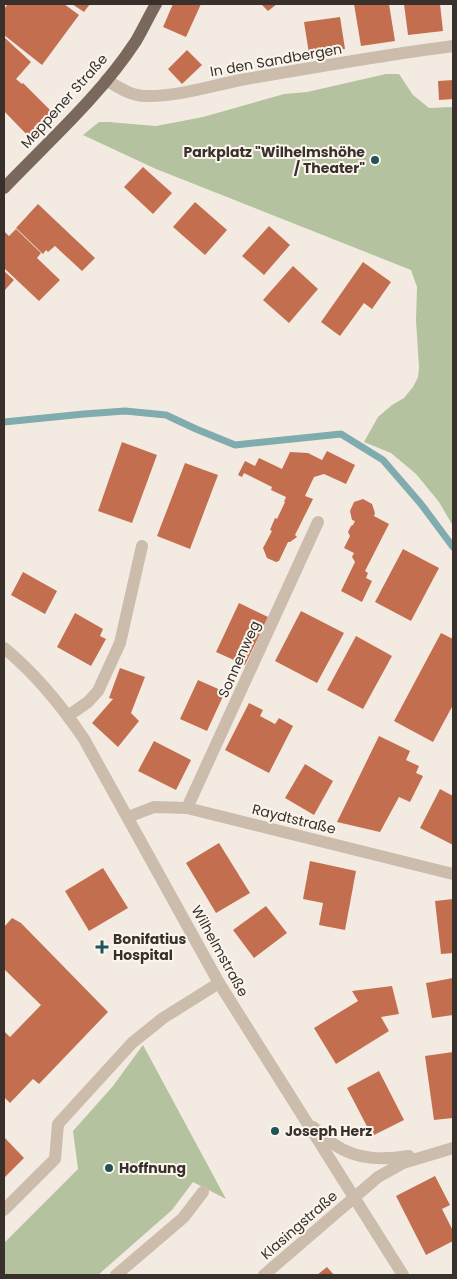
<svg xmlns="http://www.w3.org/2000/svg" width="457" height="1279" viewBox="0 0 457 1279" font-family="Poppins,sans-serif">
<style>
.green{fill:#b5c2a0}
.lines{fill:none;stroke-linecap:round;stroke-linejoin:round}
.stream{stroke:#80abaf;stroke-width:7}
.building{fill:#c36f4f}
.minor{stroke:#cbbcac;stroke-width:12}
.major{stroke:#7b685d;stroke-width:12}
.poi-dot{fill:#21545a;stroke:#faf5ed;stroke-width:2}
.labels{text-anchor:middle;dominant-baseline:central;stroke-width:4;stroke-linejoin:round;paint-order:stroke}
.street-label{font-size:14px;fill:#39302b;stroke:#faf5ed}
.poi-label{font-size:14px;font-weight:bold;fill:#39302b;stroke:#faf5ed;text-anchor:start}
</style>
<rect width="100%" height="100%" fill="#f3ebe1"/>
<g class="green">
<path d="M386,74H399L413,95L429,108L453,107V526L439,502L416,474L391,453L364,442L378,417L392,405L404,398L413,387L418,377L419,368L416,320L417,287L411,270L156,169L83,135L99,122H109L156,126L203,117L284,94L307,92Z"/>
<path d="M143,1045L226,1199L193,1182L172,1210L98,1275H4V1243L78,1169L73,1131L113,1086Z"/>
</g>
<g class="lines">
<path class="stream" d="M4,422L84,414L125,411L166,415L196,429L235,445L341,434L383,460L421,504L453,547"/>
</g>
<g class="building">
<path d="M8,4H64L79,15L42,65L4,35V9Z"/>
<path d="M72,4H90L84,12Z"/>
<path d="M173,4H201L186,37L163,27Z"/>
<path d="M261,4H277L268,11Z"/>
<path d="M354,4H389L395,41L361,46Z"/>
<path d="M404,4H440L443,31L408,35Z"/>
<path d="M340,17L345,49L309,54L304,22Z"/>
<path d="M4,37L31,62L16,79L22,84L23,83L53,113L30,138L4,111Z"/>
<path d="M187,50L202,65L182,84L168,69Z"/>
<path d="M453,80V99L439,100L438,81Z"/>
<path d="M143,167L172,193L153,214L124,187Z"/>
<path d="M195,202L227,230L205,255L173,227Z"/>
<path d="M38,204L95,258L82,271L55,246L48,252L46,250L43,254L16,228Z"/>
<path d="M269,226L290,245L264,275L242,256Z"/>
<path d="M16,229L41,253L37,258L60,280L39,301L4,268V231L9,236Z"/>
<path d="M363,262L391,282L372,309L364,303L340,336L321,322Z"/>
<path d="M293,266L318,289L289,323L263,300Z"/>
<path d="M4,271L14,280L4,291Z"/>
<path d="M122,442L157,455L132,523L98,511Z"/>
<path d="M327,451L355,465L346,484L324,474L314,477L305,496L313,499L295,535L297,537L290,542H288L279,561L276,562L267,558L263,548L272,531L270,530L275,518L277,519L285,502H284L286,497L271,490L272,487L244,473L242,477L238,475L245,461L255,466L259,458L282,469L290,452L308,453L322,460Z"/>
<path d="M185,463L218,475L190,549L157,536Z"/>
<path d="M363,499L372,504L375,513L374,516L389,524L365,571L368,573L366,578L372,581L362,602L341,591L355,562L352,557L354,553L344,548L350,536L348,532L351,526L353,525L355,521L352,520L350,511L354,502Z"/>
<path d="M403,549L439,568L411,621L375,602Z"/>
<path d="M23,572L57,591L45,614L11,595Z"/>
<path d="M239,603L268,617L245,665L216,652Z"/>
<path d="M301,611L344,633L317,683L275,661Z"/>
<path d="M75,613L103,629L100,636L106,639L91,666L57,647Z"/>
<path d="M441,633L453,639V705L433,742L394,721Z"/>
<path d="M356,636L392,656L363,709L327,690Z"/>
<path d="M120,668L145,677L131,713L139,721L118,747L92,723L113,699L109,698Z"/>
<path d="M198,680L225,692L207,731L180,719Z"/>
<path d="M249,703L263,710L260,716L275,724L279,718L293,726L269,773L225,750Z"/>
<path d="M379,736L410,751L406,760L419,766L416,773L423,776L410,802L399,797L380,832L337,822Z"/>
<path d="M154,741L191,760L176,790L138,771Z"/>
<path d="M305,764L333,781L314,815L285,798Z"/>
<path d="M440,789L453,796V845L420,828Z"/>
<path d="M219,843L250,893L216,913L186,863Z"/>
<path d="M310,861L356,871L345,930L319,925L323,903L303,899Z"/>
<path d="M103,868L128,908L89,931L65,891Z"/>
<path d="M453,899V953L441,954L435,901Z"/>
<path d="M266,906L287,933L254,958L233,930Z"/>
<path d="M12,918L21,923L108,1012L39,1084L33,1079L10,1103L4,1097V1031L10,1037L41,1005L4,969V927Z"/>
<path d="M453,978V1015L432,1018L426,983Z"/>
<path d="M392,986L399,1014L381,1017L389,1031L336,1064L314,1028L358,1001L352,991Z"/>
<path d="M453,1052V1118L434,1120L425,1056Z"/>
<path d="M379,1071L404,1120L372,1136L347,1088Z"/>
<path d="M4,1137L24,1158L4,1178Z"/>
<path d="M435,1176L450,1205L442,1209L453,1231V1241L426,1255L396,1196Z"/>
<path d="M327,1267L334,1275H317Z"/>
</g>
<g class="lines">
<g class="minor">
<path d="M106,80C118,87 131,96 145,96C179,97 213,85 246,79C315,67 384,55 453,46"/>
<path d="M4,648C36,674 61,705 84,739L219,983L403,1275"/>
<path d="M68,716L88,702L98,691L120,643L142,546"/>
<path d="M187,808L318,522"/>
<path d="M128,817L154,807L187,808L453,874"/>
<path d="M313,1127C320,1133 327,1140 335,1145C357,1160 383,1160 409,1156"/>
<path d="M4,1210L55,1159L58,1124L132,1043L163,1018L219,983"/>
<path d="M116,1275L183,1218L203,1192"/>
<path d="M264,1275L378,1177L403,1163L453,1148"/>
</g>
<path class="major" d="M4,188C49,141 100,96 136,41C143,29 149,16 156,4"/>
</g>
<g class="poi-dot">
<circle cx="375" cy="160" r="5"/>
<path d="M99.5 939.5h5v5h5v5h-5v5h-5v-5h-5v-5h5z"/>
<circle cx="275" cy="1131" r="5"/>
<circle cx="109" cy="1168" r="5"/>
</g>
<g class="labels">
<g class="street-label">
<text transform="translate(276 60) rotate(-10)">In den Sandbergen</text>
<text transform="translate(64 101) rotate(-48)">Meppener Straße</text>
<text transform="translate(239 659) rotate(-66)">Sonnenweg</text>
<text transform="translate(294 819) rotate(14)">Raydtstraße</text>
<text transform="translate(220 951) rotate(61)">Wilhelmstraße</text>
<text transform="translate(299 1225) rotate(-41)">Klasingstraße</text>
</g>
<g class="poi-label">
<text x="365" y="152" text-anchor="end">Parkplatz "Wilhelmshöhe<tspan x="365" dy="16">/ Theater"</tspan></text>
<text x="113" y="939">Bonifatius<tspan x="113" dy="16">Hospital</tspan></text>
<text x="285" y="1131">Joseph Herz</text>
<text x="119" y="1168">Hoffnung</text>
</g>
</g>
<rect width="457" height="1279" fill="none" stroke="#39302b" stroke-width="10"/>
</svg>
